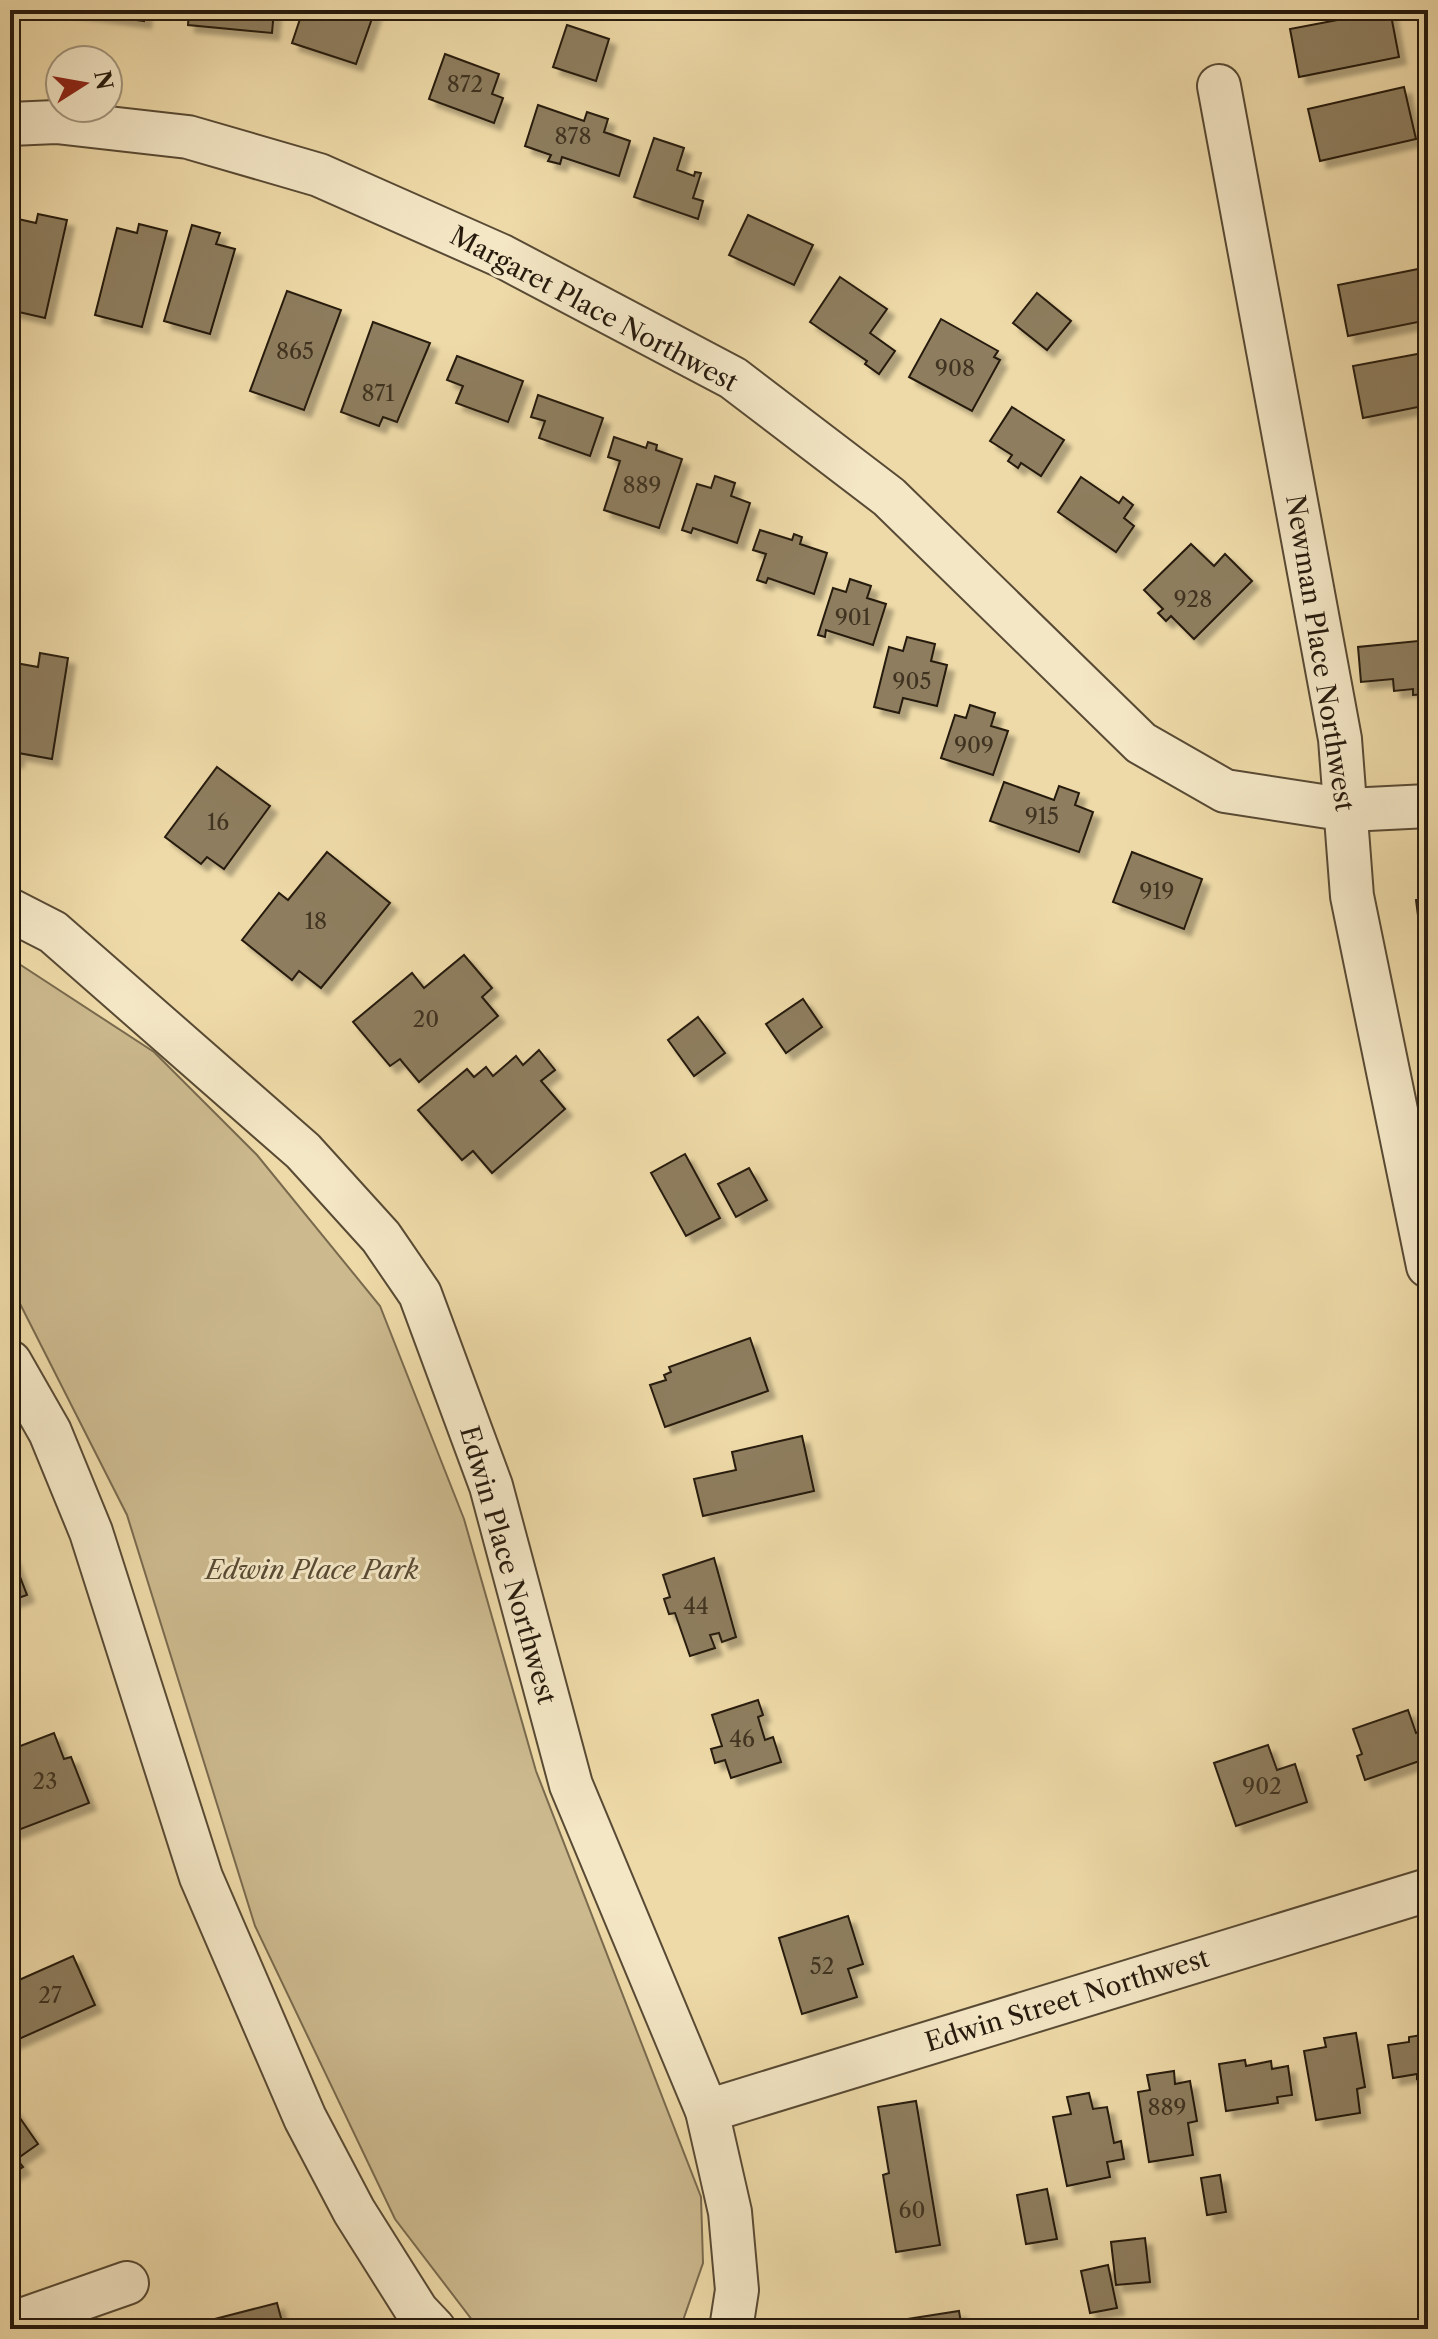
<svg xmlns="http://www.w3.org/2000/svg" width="1438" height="2339" viewBox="0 0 1438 2339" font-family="'Libre Caslon Text',serif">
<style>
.green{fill:#ccb98e;stroke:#796a4e;stroke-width:2}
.building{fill:#8e7e5e;stroke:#261a0d;stroke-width:2;filter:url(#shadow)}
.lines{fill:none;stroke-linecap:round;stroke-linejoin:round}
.minor-casing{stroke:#584a34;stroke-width:46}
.minor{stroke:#f4e7c6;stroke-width:42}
.labels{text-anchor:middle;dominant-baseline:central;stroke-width:6;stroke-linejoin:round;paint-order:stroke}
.number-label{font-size:22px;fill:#403321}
.street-label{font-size:26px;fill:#261a0d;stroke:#f4e7c6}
.park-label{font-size:26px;font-style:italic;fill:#584a34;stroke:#f4e7c6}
</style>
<defs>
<filter id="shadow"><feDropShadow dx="7" dy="7" stdDeviation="2" flood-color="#0004"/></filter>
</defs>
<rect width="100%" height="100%" fill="#eedaa8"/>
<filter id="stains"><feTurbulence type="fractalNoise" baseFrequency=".0025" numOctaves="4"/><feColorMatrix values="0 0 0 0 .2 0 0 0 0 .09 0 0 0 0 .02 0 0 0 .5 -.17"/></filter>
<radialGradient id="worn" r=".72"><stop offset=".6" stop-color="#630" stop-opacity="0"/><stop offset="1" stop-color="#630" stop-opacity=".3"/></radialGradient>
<path class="green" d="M10,958L154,1052L257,1155L380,1306L464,1519L536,1771L701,2197L703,2263L680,2329H479L395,2219L255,1926L127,1515L10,1284Z"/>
<g class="building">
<path d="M66,10H145L144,21Z"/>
<path d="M189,10H274L272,33L188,25Z"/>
<path d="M303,10H375L356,64L292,43Z"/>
<path d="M1390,10L1399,57L1299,77L1290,29Z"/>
<path d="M567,25L609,39L596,81L553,67Z"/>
<path d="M445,54L499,74L492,94L503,98L494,123L429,99Z"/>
<path d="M1404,87L1416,139L1320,161L1308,109Z"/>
<path d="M538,105L584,121L587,112L608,119L604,132L630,141L619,176L562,157L560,164L548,161L551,155L525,146Z"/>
<path d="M654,138L684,148L677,170L694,176L695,172L701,173L693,198L703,201L698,219L634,197Z"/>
<path d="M38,214L67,220L45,318L10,310V253L18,219L36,223Z"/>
<path d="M748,215L813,245L794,285L729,255Z"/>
<path d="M139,224L167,231L142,327L95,315L117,228L137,233Z"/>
<path d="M192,225L220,233L216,244L235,249L210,334L164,321Z"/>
<path d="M1428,267V320L1348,336L1338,285Z"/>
<path d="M840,277L887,309L870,333L895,351L879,374L865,364L867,361L810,322Z"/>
<path d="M287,291L341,310L304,410L250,391Z"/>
<path d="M1037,293L1071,321L1047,350L1013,323Z"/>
<path d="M941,319L998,351L994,357L1000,360L972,411L909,377Z"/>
<path d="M373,322L430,343L397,422L383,417L379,426L341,412Z"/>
<path d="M1428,352V405L1363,418L1353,366Z"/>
<path d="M457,356L523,381L508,422L456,403L463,386L447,380Z"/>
<path d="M538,395L603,418L590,456L539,438L545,421L531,417Z"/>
<path d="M1012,407L1064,440L1041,476L1021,463L1018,468L1008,461L1012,455L990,441Z"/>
<path d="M614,437L646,448L648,442L657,445L656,450L682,459L659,528L604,510L620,461L608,457Z"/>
<path d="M715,476L735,483L731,496L750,503L737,543L693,528L691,533L682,530L697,484L711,488Z"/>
<path d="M1081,477L1119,503L1123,497L1133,505L1124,518L1134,526L1116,552L1058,512Z"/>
<path d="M760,530L792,540L794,534L802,537L800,544L827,553L814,594L768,578L766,583L757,580L766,554L753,550Z"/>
<path d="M1191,544L1214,566L1225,554L1252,581L1194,639L1171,616L1166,621L1158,613L1163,609L1144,590Z"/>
<path d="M850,579L871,586L867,598L886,604L873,645L826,630L825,637L818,635L833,588L846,592Z"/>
<path d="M907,637L935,644L931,661L947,665L937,706L903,698L899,713L874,707L889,647L903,651Z"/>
<path d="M1428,640V694L1413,695V689L1394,691L1393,679L1361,682L1358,647Z"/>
<path d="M40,653L68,658L52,759L18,753L16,761L10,759V662L38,667Z"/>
<path d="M970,705L995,713L991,726L1008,731L993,775L941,758L955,715L966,718Z"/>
<path d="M217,767L270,806L224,869L207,857L201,864L165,837Z"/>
<path d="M1004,782L1054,800L1059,786L1079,793L1075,805L1093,812L1079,852L990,821Z"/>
<path d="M327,852L390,903L321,988L299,971L292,980L242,940L279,893L288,900Z"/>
<path d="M1132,852L1202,879L1184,929L1113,902Z"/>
<path d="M1428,898V976L1426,977L1416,900Z"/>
<path d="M464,955L492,988L482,997L498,1016L419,1082L400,1059L390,1066L353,1022L412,973L424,988Z"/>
<path d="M803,999L822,1027L786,1053L766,1024Z"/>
<path d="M698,1017L725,1053L694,1076L668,1040Z"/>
<path d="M539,1050L555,1070L541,1081L565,1109L492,1173L473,1151L462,1160L418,1110L467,1069L474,1077L486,1067L493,1076L516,1056L523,1065Z"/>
<path d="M685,1154L720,1218L686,1236L651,1173Z"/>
<path d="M749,1168L767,1200L736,1217L718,1184Z"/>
<path d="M750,1338L768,1391L665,1427L650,1385L666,1380L664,1375L671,1372L669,1367Z"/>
<path d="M802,1436L814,1491L703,1516L694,1479L736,1470L732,1452Z"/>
<path d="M12,1556L27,1595L10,1601V1557Z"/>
<path d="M714,1558L736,1637L722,1642L719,1633L710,1635L715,1648L690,1656L675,1613L669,1614L664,1599L670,1597L663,1575Z"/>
<path d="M758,1700L763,1715L758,1717L765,1740L773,1737L781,1762L731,1778L725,1760L715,1763L711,1749L722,1746L712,1715Z"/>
<path d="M1408,1710L1416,1733L1428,1728V1758L1365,1780L1357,1756L1362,1754L1353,1729Z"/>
<path d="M54,1733L64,1759L71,1757L89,1803L13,1832L10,1824V1750Z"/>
<path d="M1268,1745L1277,1770L1295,1764L1307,1802L1236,1826L1214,1763Z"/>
<path d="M848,1916L863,1964L848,1969L857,1997L802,2014L779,1938Z"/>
<path d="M73,1956L95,2005L10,2043V1984Z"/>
<path d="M1356,2033L1365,2087L1357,2089L1360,2113L1316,2120L1304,2051L1326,2047L1324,2038Z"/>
<path d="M1428,2034V2077L1417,2079V2074L1393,2078L1388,2045L1409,2042V2037Z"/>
<path d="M1245,2060L1246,2066L1271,2061L1272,2069L1288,2066L1292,2095L1277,2097L1278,2103L1226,2111L1219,2064Z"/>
<path d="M1174,2071L1175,2084L1190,2081L1197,2121L1188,2123L1193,2155L1149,2162L1138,2092L1150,2090L1147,2075Z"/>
<path d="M1089,2093L1093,2109L1107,2107L1114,2143L1121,2141L1124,2159L1107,2162L1110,2177L1067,2186L1053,2117L1071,2114L1067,2097Z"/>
<path d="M916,2101L940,2245L896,2252L883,2175L889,2173L878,2107Z"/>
<path d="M13,2108L38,2144L17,2159L23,2167L10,2175V2110Z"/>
<path d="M1220,2175L1226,2212L1207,2215L1201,2178Z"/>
<path d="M1047,2189L1057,2239L1026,2244L1017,2195Z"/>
<path d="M1145,2238L1150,2282L1116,2285L1111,2242Z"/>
<path d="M1108,2265L1117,2308L1090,2313L1081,2271Z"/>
<path d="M277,2303L284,2329H209L207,2321Z"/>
<path d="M959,2311L962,2329H909L907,2319Z"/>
</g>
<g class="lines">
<g class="minor-casing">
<g id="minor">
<path d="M1219,86L1340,739L1352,896L1428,1266"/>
<path d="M10,124L56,122L188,137L319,175L502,256L733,378L889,497L1141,743L1225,791L1348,810L1428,806"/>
<path d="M10,910L53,932L303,1151L381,1237L420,1294L491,1486L571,1785L707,2111L730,2212L737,2290L731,2329"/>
<path d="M10,1362L50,1432L91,1532L201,1877L305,2118L354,2211L417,2311L434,2329"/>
<path d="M707,2111L1428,1890"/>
<path d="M10,2324L127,2283"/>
</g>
</g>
<use href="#minor" class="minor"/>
</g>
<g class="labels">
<g class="number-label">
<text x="465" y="84">872</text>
<text x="573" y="136">878</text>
<text x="295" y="351">865</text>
<text x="955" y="368">908</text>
<text x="378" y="393">871</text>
<text x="642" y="485">889</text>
<text x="1193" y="599">928</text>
<text x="853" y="617">901</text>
<text x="912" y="681">905</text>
<text x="974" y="745">909</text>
<text x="1042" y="816">915</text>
<text x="218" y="822">16</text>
<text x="1157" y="891">919</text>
<text x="316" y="921">18</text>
<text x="426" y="1019">20</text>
<text x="696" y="1606">44</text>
<text x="742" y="1739">46</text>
<text x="45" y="1781">23</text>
<text x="1262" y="1786">902</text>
<text x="822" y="1966">52</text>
<text x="50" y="1995">27</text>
<text x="1167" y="2107">889</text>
<text x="912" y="2210">60</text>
</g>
<g class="street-label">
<text transform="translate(594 309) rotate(28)">Margaret Place Northwest</text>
<text transform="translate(1320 653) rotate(81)">Newman Place Northwest</text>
<text transform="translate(508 1565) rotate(74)">Edwin Place Northwest</text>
<text transform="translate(1067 2000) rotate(-17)">Edwin Street Northwest</text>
</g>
<g class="park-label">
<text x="312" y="1570">Edwin Place Park</text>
</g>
</g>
<rect width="1438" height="2339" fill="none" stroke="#eedaa8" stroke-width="40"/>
<rect x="12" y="12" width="1414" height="2315" fill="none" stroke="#261a0d" stroke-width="4"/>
<rect x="20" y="20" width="1398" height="2299" fill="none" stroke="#261a0d" stroke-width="2"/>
<g transform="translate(84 84) rotate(79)"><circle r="38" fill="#f4e7c6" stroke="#a2957c" stroke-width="2"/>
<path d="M0-6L14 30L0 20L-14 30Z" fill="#8f2418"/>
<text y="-12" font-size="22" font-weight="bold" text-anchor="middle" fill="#261a0d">N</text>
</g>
<rect width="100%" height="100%" filter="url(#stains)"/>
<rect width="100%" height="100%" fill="url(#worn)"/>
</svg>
